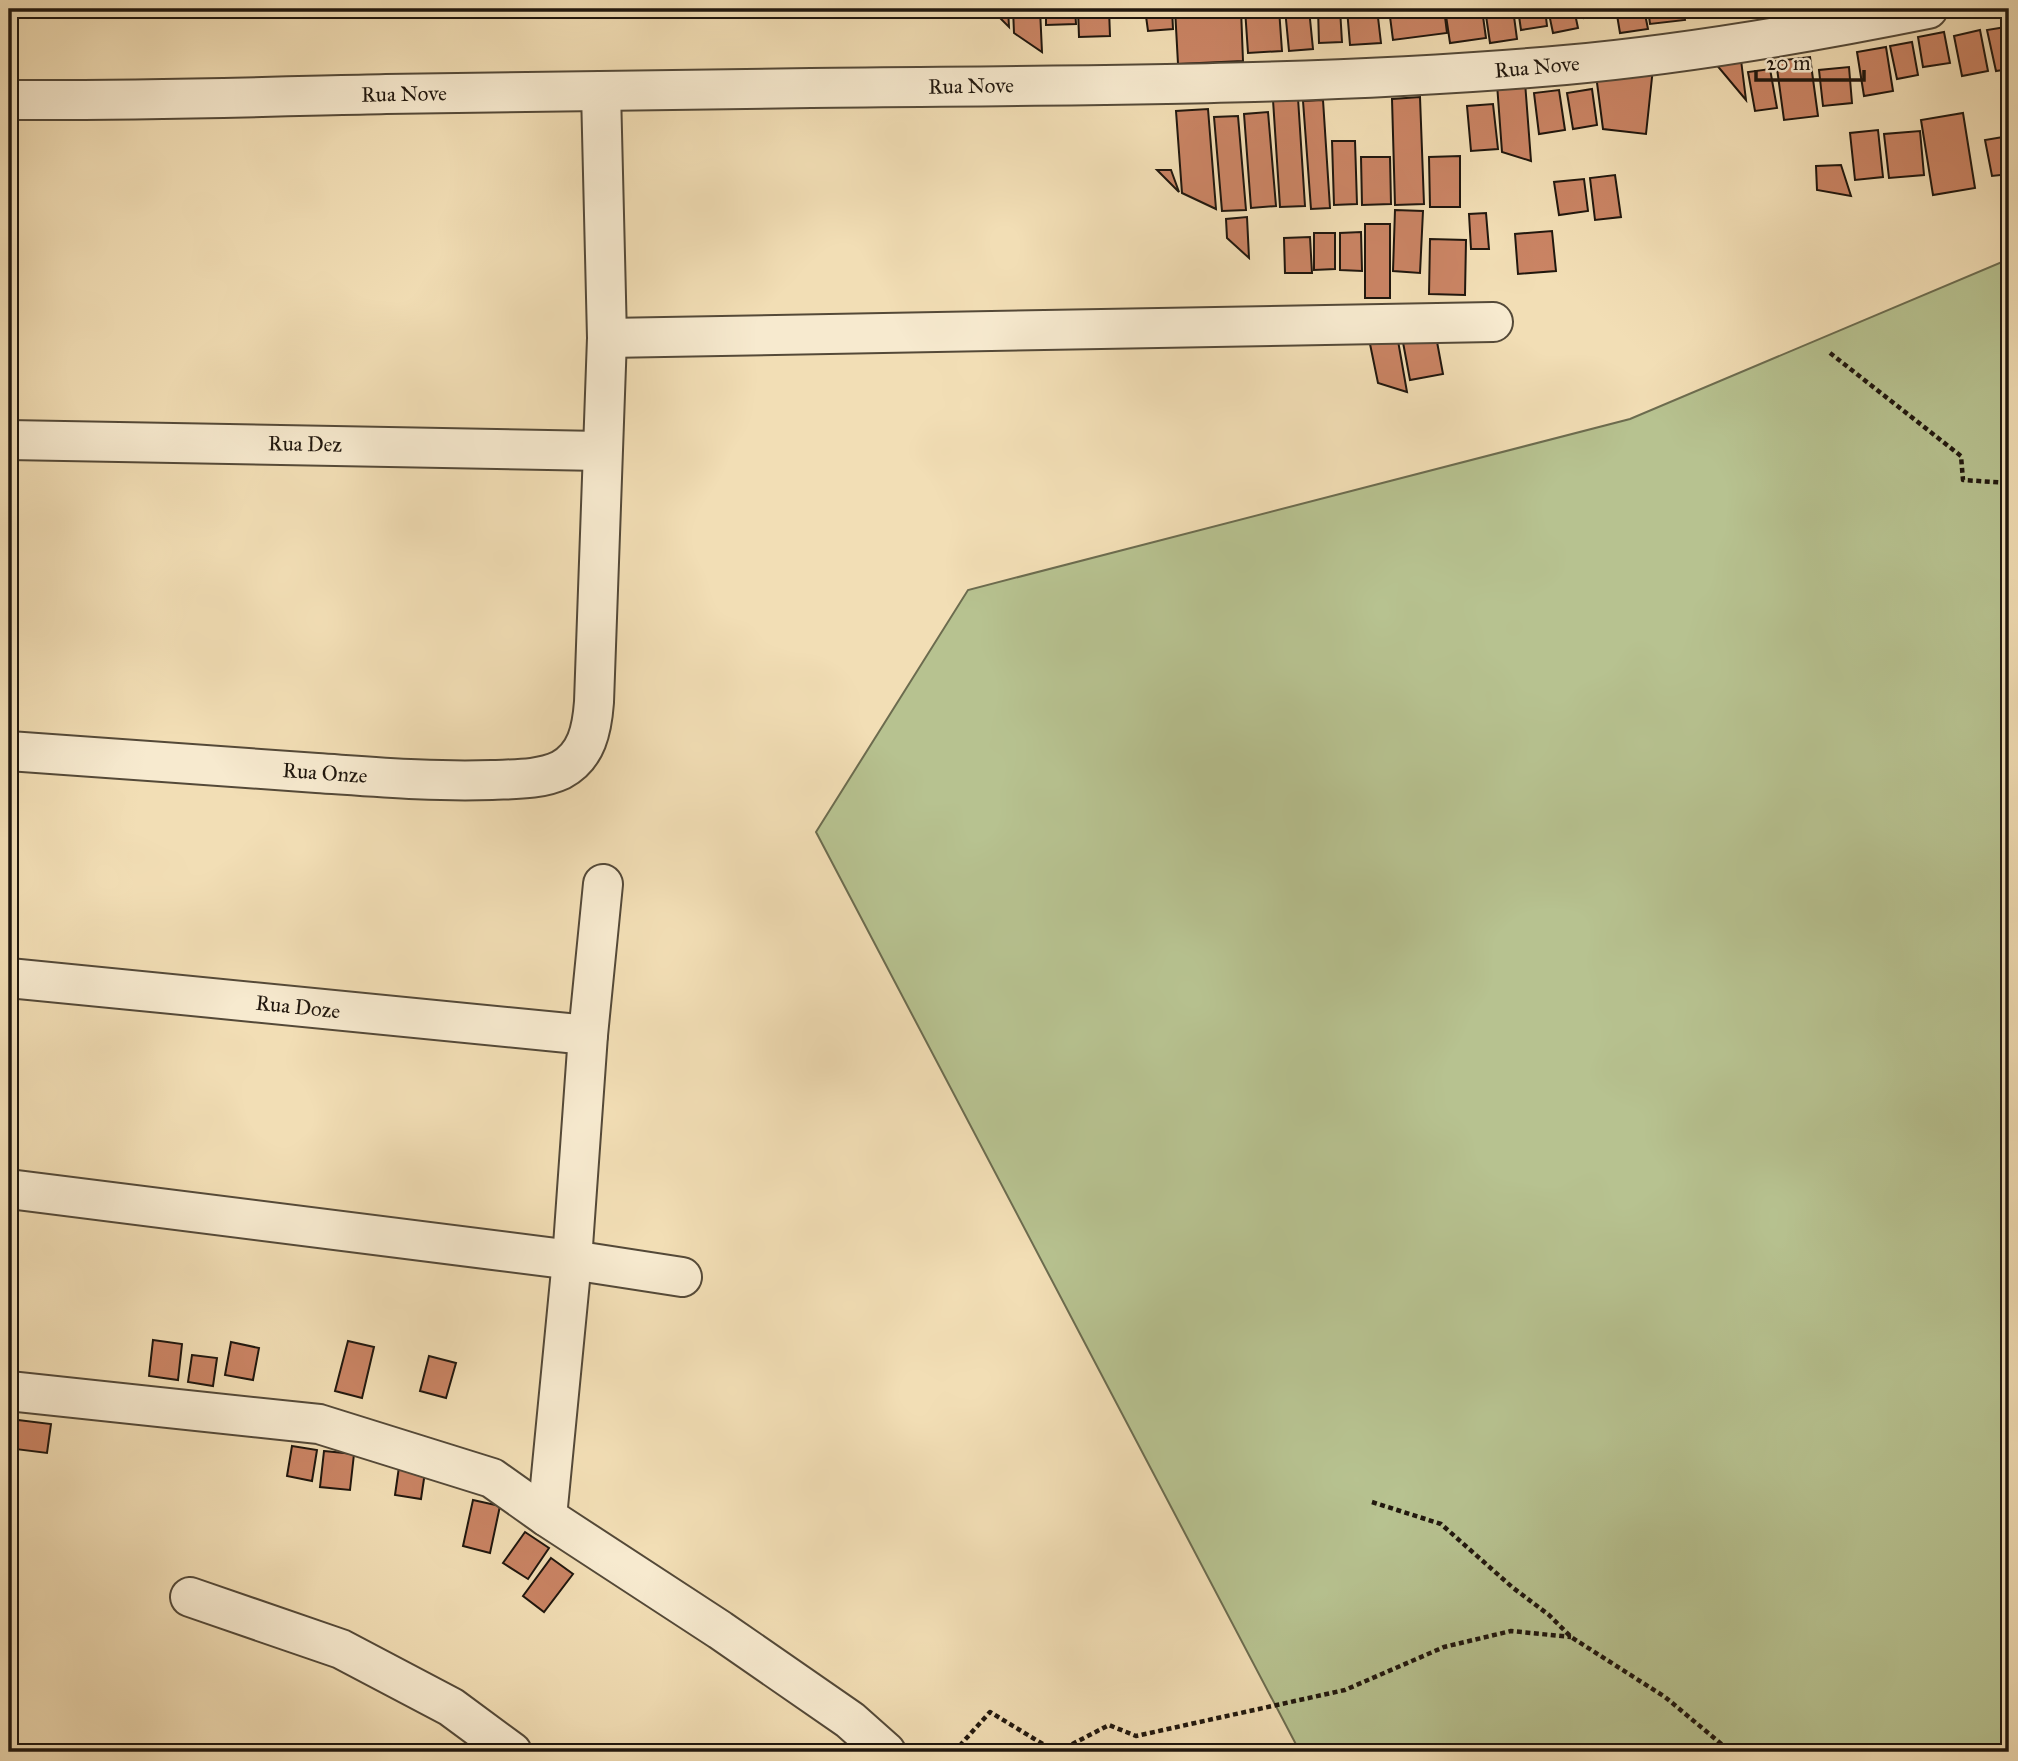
<svg xmlns="http://www.w3.org/2000/svg" width="2018" height="1761" viewBox="0 0 2018 1761" font-family="'IM FELL Great Primer',serif">
<style>
.green{fill:#b7c290;stroke:#6c6c4f;stroke-width:2}
.building{fill:#ca8464;stroke:#20170e;stroke-width:2}
.lines{fill:none;stroke-linecap:round;stroke-linejoin:round}
.minor-casing{stroke:#544938;stroke-width:42}
.path{stroke:#20170e;stroke-width:4.5;stroke-dasharray:5 3.5;stroke-linecap:butt}
.minor{stroke:#f7eacf;stroke-width:38}
.labels{text-anchor:middle;dominant-baseline:central;stroke-width:5;stroke-linejoin:round;paint-order:stroke}
.street-label{font-size:21px;fill:#20170e;stroke:#f7eacf}
</style>
<rect width="100%" height="100%" fill="#f2deb5"/>
<filter id="stains"><feTurbulence type="fractalNoise" baseFrequency=".00286" numOctaves="4"/><feColorMatrix values="0 0 0 0 .2 0 0 0 0 .09 0 0 0 0 .02 0 0 0 .5 -.17"/></filter>
<radialGradient id="worn" r=".72"><stop offset=".6" stop-color="#630" stop-opacity="0"/><stop offset="1" stop-color="#630" stop-opacity=".3"/></radialGradient>
<path class="green" d="M2009,259V1752H1300L816,832L968,590L1630,419Z"/>
<g class="building">
<path d="M991,9H1008L1009,27Z"/>
<path d="M1013,9H1040L1042,52L1014,33Z"/>
<path d="M1046,9H1075L1076,24L1046,25Z"/>
<path d="M1078,9H1109L1110,36L1079,37Z"/>
<path d="M1145,9H1172L1173,29L1148,31Z"/>
<path d="M1175,9H1241L1243,61L1178,64Z"/>
<path d="M1245,9H1279L1282,51L1248,53Z"/>
<path d="M1285,9H1309L1313,49L1289,51Z"/>
<path d="M1318,9H1340L1342,42L1319,43Z"/>
<path d="M1347,9H1377L1381,43L1350,45Z"/>
<path d="M1389,9H1444L1447,33L1393,40Z"/>
<path d="M1445,9H1482L1486,38L1450,43Z"/>
<path d="M1485,9H1513L1517,39L1490,43Z"/>
<path d="M1518,9H1545L1547,26L1521,30Z"/>
<path d="M1548,9H1574L1578,28L1553,33Z"/>
<path d="M1582,9H1612L1613,12L1584,18Z"/>
<path d="M1616,9H1644L1648,29L1620,33Z"/>
<path d="M1648,9H1683L1685,20L1650,24Z"/>
<path d="M2006,27L2009,42V69L1996,71L1987,30Z"/>
<path d="M1980,30L1988,71L1962,76L1954,36Z"/>
<path d="M1944,32L1950,63L1923,67L1918,37Z"/>
<path d="M1912,42L1918,75L1897,79L1890,46Z"/>
<path d="M1886,47L1893,91L1864,96L1857,52Z"/>
<path d="M1810,57L1818,116L1784,120L1776,61Z"/>
<path d="M1741,60L1746,100L1715,63Z"/>
<path d="M1849,67L1852,103L1823,106L1819,70Z"/>
<path d="M1653,68L1646,134L1603,129L1596,75Z"/>
<path d="M1770,69L1777,108L1755,111L1748,72Z"/>
<path d="M1525,82L1531,161L1502,152L1497,84Z"/>
<path d="M1592,89L1597,125L1573,129L1567,93Z"/>
<path d="M1559,90L1565,130L1539,134L1534,93Z"/>
<path d="M1420,97L1424,204L1395,205L1392,99Z"/>
<path d="M1298,98L1305,206L1280,207L1273,100Z"/>
<path d="M1323,100L1330,208L1311,209L1303,101Z"/>
<path d="M1493,104L1498,149L1471,151L1467,106Z"/>
<path d="M1208,109L1216,209L1182,193L1176,111Z"/>
<path d="M1268,112L1276,206L1251,208L1244,114Z"/>
<path d="M1963,113L1975,188L1933,195L1921,120Z"/>
<path d="M1238,116L1246,210L1222,211L1214,117Z"/>
<path d="M1878,130L1883,177L1855,180L1850,133Z"/>
<path d="M1920,131L1924,175L1889,178L1884,134Z"/>
<path d="M2009,136V174L1992,176L1985,140Z"/>
<path d="M1332,141H1355L1357,204L1334,205Z"/>
<path d="M1460,156V207H1430L1429,157Z"/>
<path d="M1361,157H1390L1391,204L1362,205Z"/>
<path d="M1841,165L1851,196L1817,190L1816,166Z"/>
<path d="M1157,170H1171L1179,192Z"/>
<path d="M1615,175L1621,217L1595,220L1590,178Z"/>
<path d="M1584,179L1588,211L1559,215L1554,182Z"/>
<path d="M1395,210L1423,211L1420,273L1393,271Z"/>
<path d="M1486,213L1489,249H1471L1469,214Z"/>
<path d="M1247,217L1249,258L1227,238L1226,219Z"/>
<rect x="1365" y="224" width="25" height="74"/>
<path d="M1552,231L1556,271L1518,274L1515,234Z"/>
<path d="M1361,232L1362,271L1340,270V233Z"/>
<path d="M1314,233H1335V269L1314,270Z"/>
<path d="M1310,237L1312,273H1285L1284,238Z"/>
<path d="M1430,239L1466,240L1465,295L1429,294Z"/>
<path d="M1435,331L1443,374L1410,380L1402,337Z"/>
<path d="M1397,335L1407,392L1378,383L1369,339Z"/>
<path d="M153,1340L182,1344L178,1380L149,1376Z"/>
<path d="M348,1341L374,1347L362,1398L335,1391Z"/>
<path d="M231,1342L259,1348L253,1380L225,1375Z"/>
<path d="M192,1355L217,1358L213,1386L188,1382Z"/>
<path d="M429,1356L456,1363L446,1398L420,1391Z"/>
<path d="M18,1420L51,1424L47,1453L15,1449Z"/>
<path d="M292,1446L317,1450L312,1481L287,1476Z"/>
<path d="M324,1451L354,1454L350,1490L320,1487Z"/>
<path d="M399,1467L425,1472L421,1499L395,1495Z"/>
<path d="M473,1500L500,1506L490,1553L463,1546Z"/>
<path d="M525,1532L549,1548L528,1579L503,1563Z"/>
<path d="M551,1558L573,1574L544,1612L523,1596Z"/>
</g>
<g class="lines">
<g class="minor-casing">
<g id="minor">
<path d="M9,100C135,101 260,97 386,94C528,91 670,90 811,88C1063,85 1315,87 1565,65C1687,54 1809,33 1928,9"/>
<path d="M607,338L1493,322"/>
<path d="M9,440L601,451"/>
<path d="M9,751C112,758 214,766 317,773C376,777 434,782 492,780C514,779 540,780 561,770C587,756 592,729 594,702L607,338L601,91"/>
<path d="M9,978L588,1035"/>
<path d="M9,1189L572,1260L682,1277"/>
<path d="M9,1391L319,1424L492,1478L547,1517L720,1630L850,1720L886,1752"/>
<path d="M547,1517L572,1260L588,1035L603,884"/>
<path d="M190,1597L341,1649L451,1707L512,1752"/>
</g>
</g>
<g class="path">
<path d="M1830,353L1961,456L1963,480L2009,483"/>
<path d="M1372,1502L1441,1524L1512,1587L1549,1615L1571,1637L1665,1697L1731,1752"/>
<path d="M954,1752L990,1712L1056,1752"/>
<path d="M1057,1752L1109,1725L1136,1736L1345,1690L1444,1647L1511,1631L1571,1637"/>
</g>
<use href="#minor" class="minor"/>
</g>
<g class="labels">
<g class="street-label">
<text transform="translate(1537 67) rotate(-5)">Rua Nove</text>
<text transform="translate(971 86) rotate(-1)">Rua Nove</text>
<text transform="translate(404 94) rotate(-1)">Rua Nove</text>
<text transform="translate(305 444) rotate(1)">Rua Dez</text>
<text transform="translate(325 773) rotate(4)">Rua Onze</text>
<text transform="translate(298 1007) rotate(6)">Rua Doze</text>
</g>
</g>
<rect width="2018" height="1761" fill="none" stroke="#f2deb5" stroke-width="35"/>
<rect x="10" y="10" width="1997" height="1740" fill="none" stroke="#20170e" stroke-width="3.5"/>
<rect x="18" y="18" width="1983" height="1726" fill="none" stroke="#20170e" stroke-width="2"/>
<path d="M1756 70v10h108v-10" fill="none" stroke="#20170e" stroke-width="3.5"/>
<text x="1766" y="70" font-size="21" fill="#20170e" stroke="#f7eacf" stroke-width="5" paint-order="stroke">20 m</text>
<rect width="100%" height="100%" filter="url(#stains)"/>
<rect width="100%" height="100%" fill="url(#worn)"/>
</svg>
